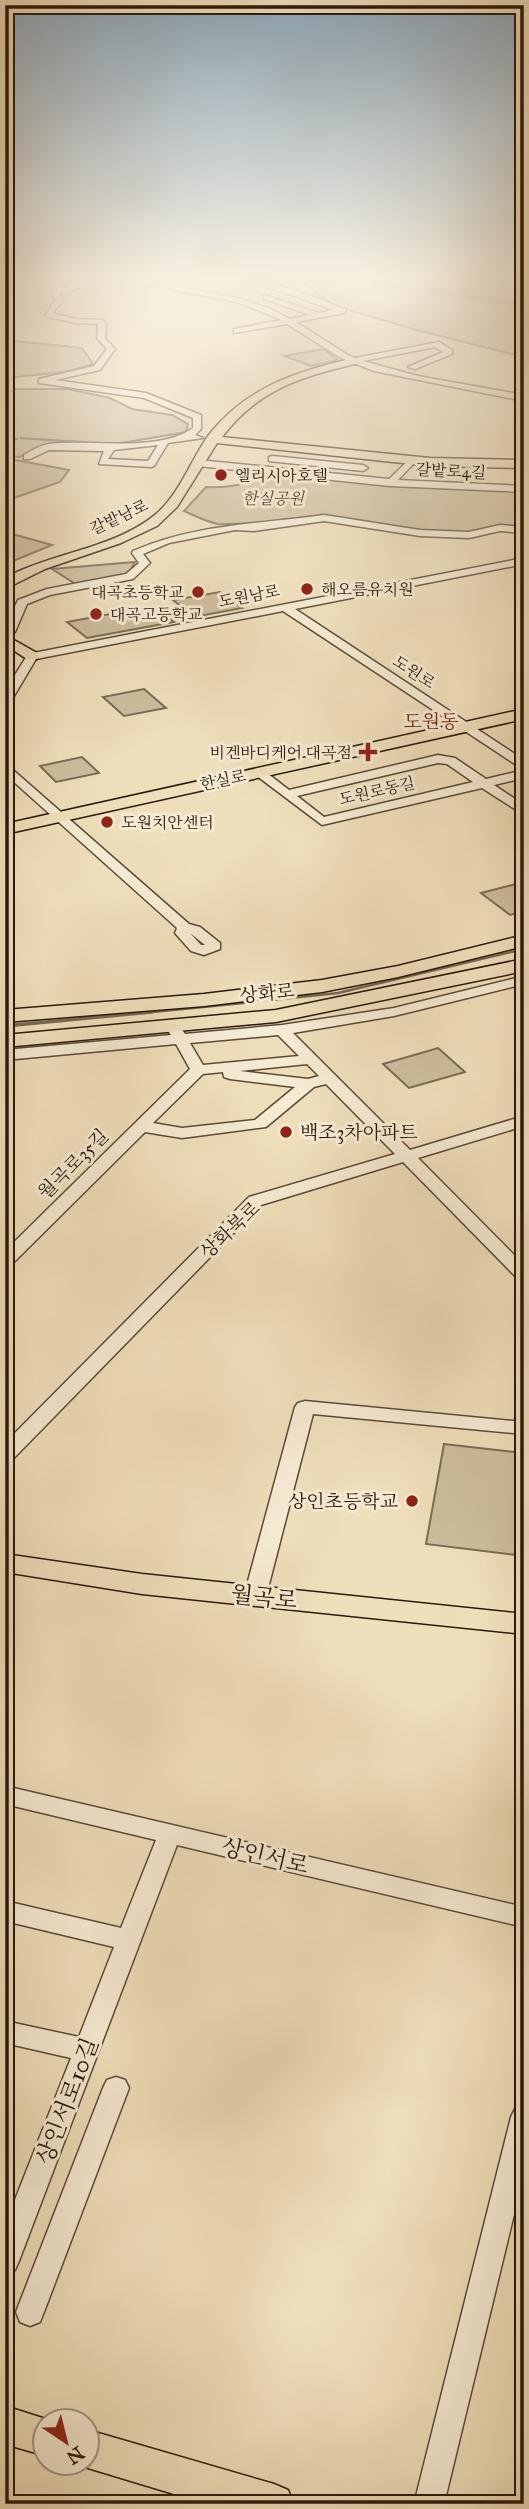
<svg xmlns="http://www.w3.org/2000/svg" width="529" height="2509" viewBox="0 0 529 2509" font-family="'IM FELL Great Primer','Noto Serif KR',serif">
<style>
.green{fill:#cdbd9d;stroke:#7a6b55;stroke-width:2}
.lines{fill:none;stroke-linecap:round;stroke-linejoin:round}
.stream-far1{stroke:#776751;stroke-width:2.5}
.stream{stroke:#776751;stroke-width:3.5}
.minor-casing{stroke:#5a4a38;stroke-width:3}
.major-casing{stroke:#28190d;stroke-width:3}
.minor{fill:#f5ead2;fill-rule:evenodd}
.major{fill:#efdeba;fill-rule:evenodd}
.poi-dot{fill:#8f2418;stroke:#f5ead2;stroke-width:2.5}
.labels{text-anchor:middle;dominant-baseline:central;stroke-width:6;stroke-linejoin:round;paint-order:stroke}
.far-street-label{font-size:16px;fill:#28190d;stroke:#f5ead2}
.far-poi-label{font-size:16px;fill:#28190d;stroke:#f5ead2;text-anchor:start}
.far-park-label{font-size:16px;font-style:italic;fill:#5a4a38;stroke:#f5ead2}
.far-quarter-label{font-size:19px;fill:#7a1f14;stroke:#f5ead2}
.street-label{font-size:19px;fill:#28190d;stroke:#f5ead2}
.poi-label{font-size:19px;fill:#28190d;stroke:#f5ead2;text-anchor:start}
.near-street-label{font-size:23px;fill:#28190d;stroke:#f5ead2}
</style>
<rect width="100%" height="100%" fill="#efdeba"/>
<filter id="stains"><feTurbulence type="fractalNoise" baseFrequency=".00286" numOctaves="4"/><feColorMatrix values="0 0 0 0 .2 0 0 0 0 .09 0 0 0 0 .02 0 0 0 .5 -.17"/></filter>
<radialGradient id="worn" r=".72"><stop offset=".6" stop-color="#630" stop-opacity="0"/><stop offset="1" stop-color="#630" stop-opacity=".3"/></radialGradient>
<g class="green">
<path d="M524,278V304L358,278Z"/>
<path d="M298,279H342L524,306V357L420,331L335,306Z"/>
<path d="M5,340L82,348L93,364L66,372L5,378Z"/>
<path d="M323,349L338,360L311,366L285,356Z"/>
<path d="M5,389H68L110,398L132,409L172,415L188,424L186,432L116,444L20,438L113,445H50L19,457L5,455V441L18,439L5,440Z"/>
<path d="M5,458L69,470L60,482L5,501Z"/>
<path d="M266,472L412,487L524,490V526L498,525L469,532L417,531L329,517L265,525C251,521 234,525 218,524C207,522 195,516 184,511L206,487C227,488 249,485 266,472Z"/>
<path d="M5,532L52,545L6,564Z"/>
<path d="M135,562L128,574L77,585L52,569Z"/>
<path d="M220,592L242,608L194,617L173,600Z"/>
<path d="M153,606L174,622L87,638L67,622Z"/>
<path d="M144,689L166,708L124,716L103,697Z"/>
<path d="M82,757L99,773L56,782L40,766Z"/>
<path d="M524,882V911L510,915L481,893Z"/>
<path d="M438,1048L465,1072L409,1088L383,1064Z"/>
<path d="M444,1444L524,1453V1556L426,1544Z"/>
</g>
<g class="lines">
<g class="stream-far1">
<path d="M272,1000L338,993L524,949"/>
<path d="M133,1014L253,1002"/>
</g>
<path class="stream" d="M5,1026L151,1012"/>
<g class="minor-casing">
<g id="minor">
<path d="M50,278C62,278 72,283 83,284C99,286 118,278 134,278L241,299L271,309L290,319L310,315L264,299V295L319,313L333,310L292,295L231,278C270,278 309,296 345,309V313L296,322L346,354L355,358L439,342L452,350V354L415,369L408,367L443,352L435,347L363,361L418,376L524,395V401L374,371L341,358L287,324L234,333V329L282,320L237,302L126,281L85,289L79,288L59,294L63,300L53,313L75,319L103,320L106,324L105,338L115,349L100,370L55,380L146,393L201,415V429L195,435L203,438L168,443L154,466L151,467L99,464L104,451L49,450L30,459H24V455C31,451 40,445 49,444C89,439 158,453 193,428V418L144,398L39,383V379L94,366L107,349L97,338L98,324L75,323L45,316L55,300L52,291L71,285ZM158,445L148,461L108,459L114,450Z"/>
<path d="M272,456L363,465L368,468L363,471L269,461V457Z"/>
<path d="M412,457L417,460L398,480L524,486V492L390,486L198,466L193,463L198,460L389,479Z"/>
<path d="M324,515L420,530L469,532L500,525L524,527V533L500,531L469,538L420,536L324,521L254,531L235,530L169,543L143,554L150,563L133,579L50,595L27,604L15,632L5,634V628L18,600L47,589L126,574L139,563L132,553L133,551C194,524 260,524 324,515Z"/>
<path d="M524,558V564L295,609L524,760V770L283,611L36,659L11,701L5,704V691L28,654Z"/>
<path d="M438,755L455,758L486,779L524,770V778L494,785L524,805V815L482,788L322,825L253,773L259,769L263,770L289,790ZM438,763L447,764L473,782L324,817L297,796Z"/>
<path d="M5,763L189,924L200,927L220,943V949L204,955L191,951L175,933L177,928L5,774ZM190,933L205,945H201Z"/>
<path d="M524,976V984L394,1016L293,1033L410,1150L524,1116V1126L418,1158L524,1265V1280L518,1279L403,1162L261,1205L12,1460L5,1461V1443L249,1197L395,1154L326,1084L314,1087L266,1127L182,1138L145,1132L11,1265L5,1266V1251L190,1069L176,1044L5,1060V1050L171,1035L168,1031L176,1026L181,1028L185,1034L282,1025L394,1008ZM278,1035L299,1056L203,1065L190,1043ZM307,1064L319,1076L308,1079L240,1071ZM223,1072L224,1077L230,1079L295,1087L255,1120L182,1128L153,1123L203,1074Z"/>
<path d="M305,1401L524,1422V1434L313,1414L266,1596L262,1601L255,1603L248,1601L244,1596L295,1407L298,1403Z"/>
<path d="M5,1786L524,1907V1927L177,1845L19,2261L15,2270L5,2274V2225L71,2058L5,2043V2021L79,2037L114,1947L5,1921V1901L121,1928L156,1840L5,1804Z"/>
<path d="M116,2077L125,2080L129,2088L44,2312L40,2322L30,2326L20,2322L16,2312L103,2088L107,2080Z"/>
<path d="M524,2105V2173L444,2504H414L511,2117L515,2109Z"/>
</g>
</g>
<g class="major-casing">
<g id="major">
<path d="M355,358L360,361L359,363C301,377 260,388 222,437L430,458L524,460V468L430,466L217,443L177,507L157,526L121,543L45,569L5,589V579L17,572C61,552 117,546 155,515C179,495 191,460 208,436C246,387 297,371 355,358Z"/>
<path d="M5,635L37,653L39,656L37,659H27L5,645Z"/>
<path d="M524,709V719L5,834V824Z"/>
<path d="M524,935V946L398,977L322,992L204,1006L5,1022V1010L204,994L322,980L398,966Z"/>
<path d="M524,959V971L276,1022L5,1047V1035L276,1010Z"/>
<path d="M5,1554L142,1574L524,1614V1634L142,1594L5,1572Z"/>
<path d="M5,2406L55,2422H46V2456L5,2444Z"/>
<path d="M88,2430L274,2484L288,2490L294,2504H207L88,2468L76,2464H88Z"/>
</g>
</g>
<use href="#minor" class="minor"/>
<use href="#major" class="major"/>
</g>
<linearGradient id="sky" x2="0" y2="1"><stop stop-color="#8faabe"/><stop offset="0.44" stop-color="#f8f0e0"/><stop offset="1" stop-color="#f8f0e0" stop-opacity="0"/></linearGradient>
<rect width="529" height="630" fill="url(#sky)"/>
<g class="poi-dot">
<circle cx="221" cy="475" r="7"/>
<circle cx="307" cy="589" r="7"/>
<circle cx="198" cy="592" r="7"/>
<circle cx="96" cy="614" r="7"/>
<path d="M364.5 741.5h7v7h7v7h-7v7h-7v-7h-7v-7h7z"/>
<circle cx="107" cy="822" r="7"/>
<circle cx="286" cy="1132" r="7"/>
<circle cx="412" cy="1501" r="7"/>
</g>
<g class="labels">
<g class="far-street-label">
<text transform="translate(451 471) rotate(3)">갈밭로4길</text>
<text transform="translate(119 517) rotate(-25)">갈밭남로</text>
<text transform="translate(249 596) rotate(-11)">도원남로</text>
<text transform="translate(414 672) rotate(33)">도원로</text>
<text transform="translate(223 780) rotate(-12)">한실로</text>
<text transform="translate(377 791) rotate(-13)">도원로동길</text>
</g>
<g class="far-poi-label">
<text x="235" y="475">엘리시아호텔</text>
<text x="321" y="589">해오름유치원</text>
<text x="184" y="592" text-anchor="end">대곡초등학교</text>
<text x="110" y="614">대곡고등학교</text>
<text x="352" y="752" text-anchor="end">비겐바디케어 대곡점</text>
<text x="121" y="822">도원치안센터</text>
</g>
<g class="far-park-label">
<text x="273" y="498">한실공원</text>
</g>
<g class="far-quarter-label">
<text x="431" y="721">도원동</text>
</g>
<g class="street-label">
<text transform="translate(267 993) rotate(-6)">상화로</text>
<text transform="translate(73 1164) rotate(-45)">월곡로35길</text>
<text transform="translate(230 1230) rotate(-43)">상화북로</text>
</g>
<g class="poi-label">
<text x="300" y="1132">백조3차아파트</text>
<text x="398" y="1501" text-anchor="end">상인초등학교</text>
</g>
<g class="near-street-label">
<text transform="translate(264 1597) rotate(6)">월곡로</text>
<text transform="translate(265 1856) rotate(13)">상인서로</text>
<text transform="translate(67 2101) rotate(-69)">상인서로10길</text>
</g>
</g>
<rect width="529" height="2509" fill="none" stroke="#efdeba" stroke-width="28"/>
<rect x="7" y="7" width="515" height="2495" fill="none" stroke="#28190d" stroke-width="3.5"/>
<rect x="14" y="14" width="501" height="2481" fill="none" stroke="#28190d" stroke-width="2"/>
<g transform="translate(66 2442) rotate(145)"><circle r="33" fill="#f5ead2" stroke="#a39683" stroke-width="2"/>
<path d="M0-5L12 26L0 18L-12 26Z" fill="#8f2418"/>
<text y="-10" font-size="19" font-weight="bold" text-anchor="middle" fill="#28190d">N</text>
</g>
<rect width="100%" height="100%" filter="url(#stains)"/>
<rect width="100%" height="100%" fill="url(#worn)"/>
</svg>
